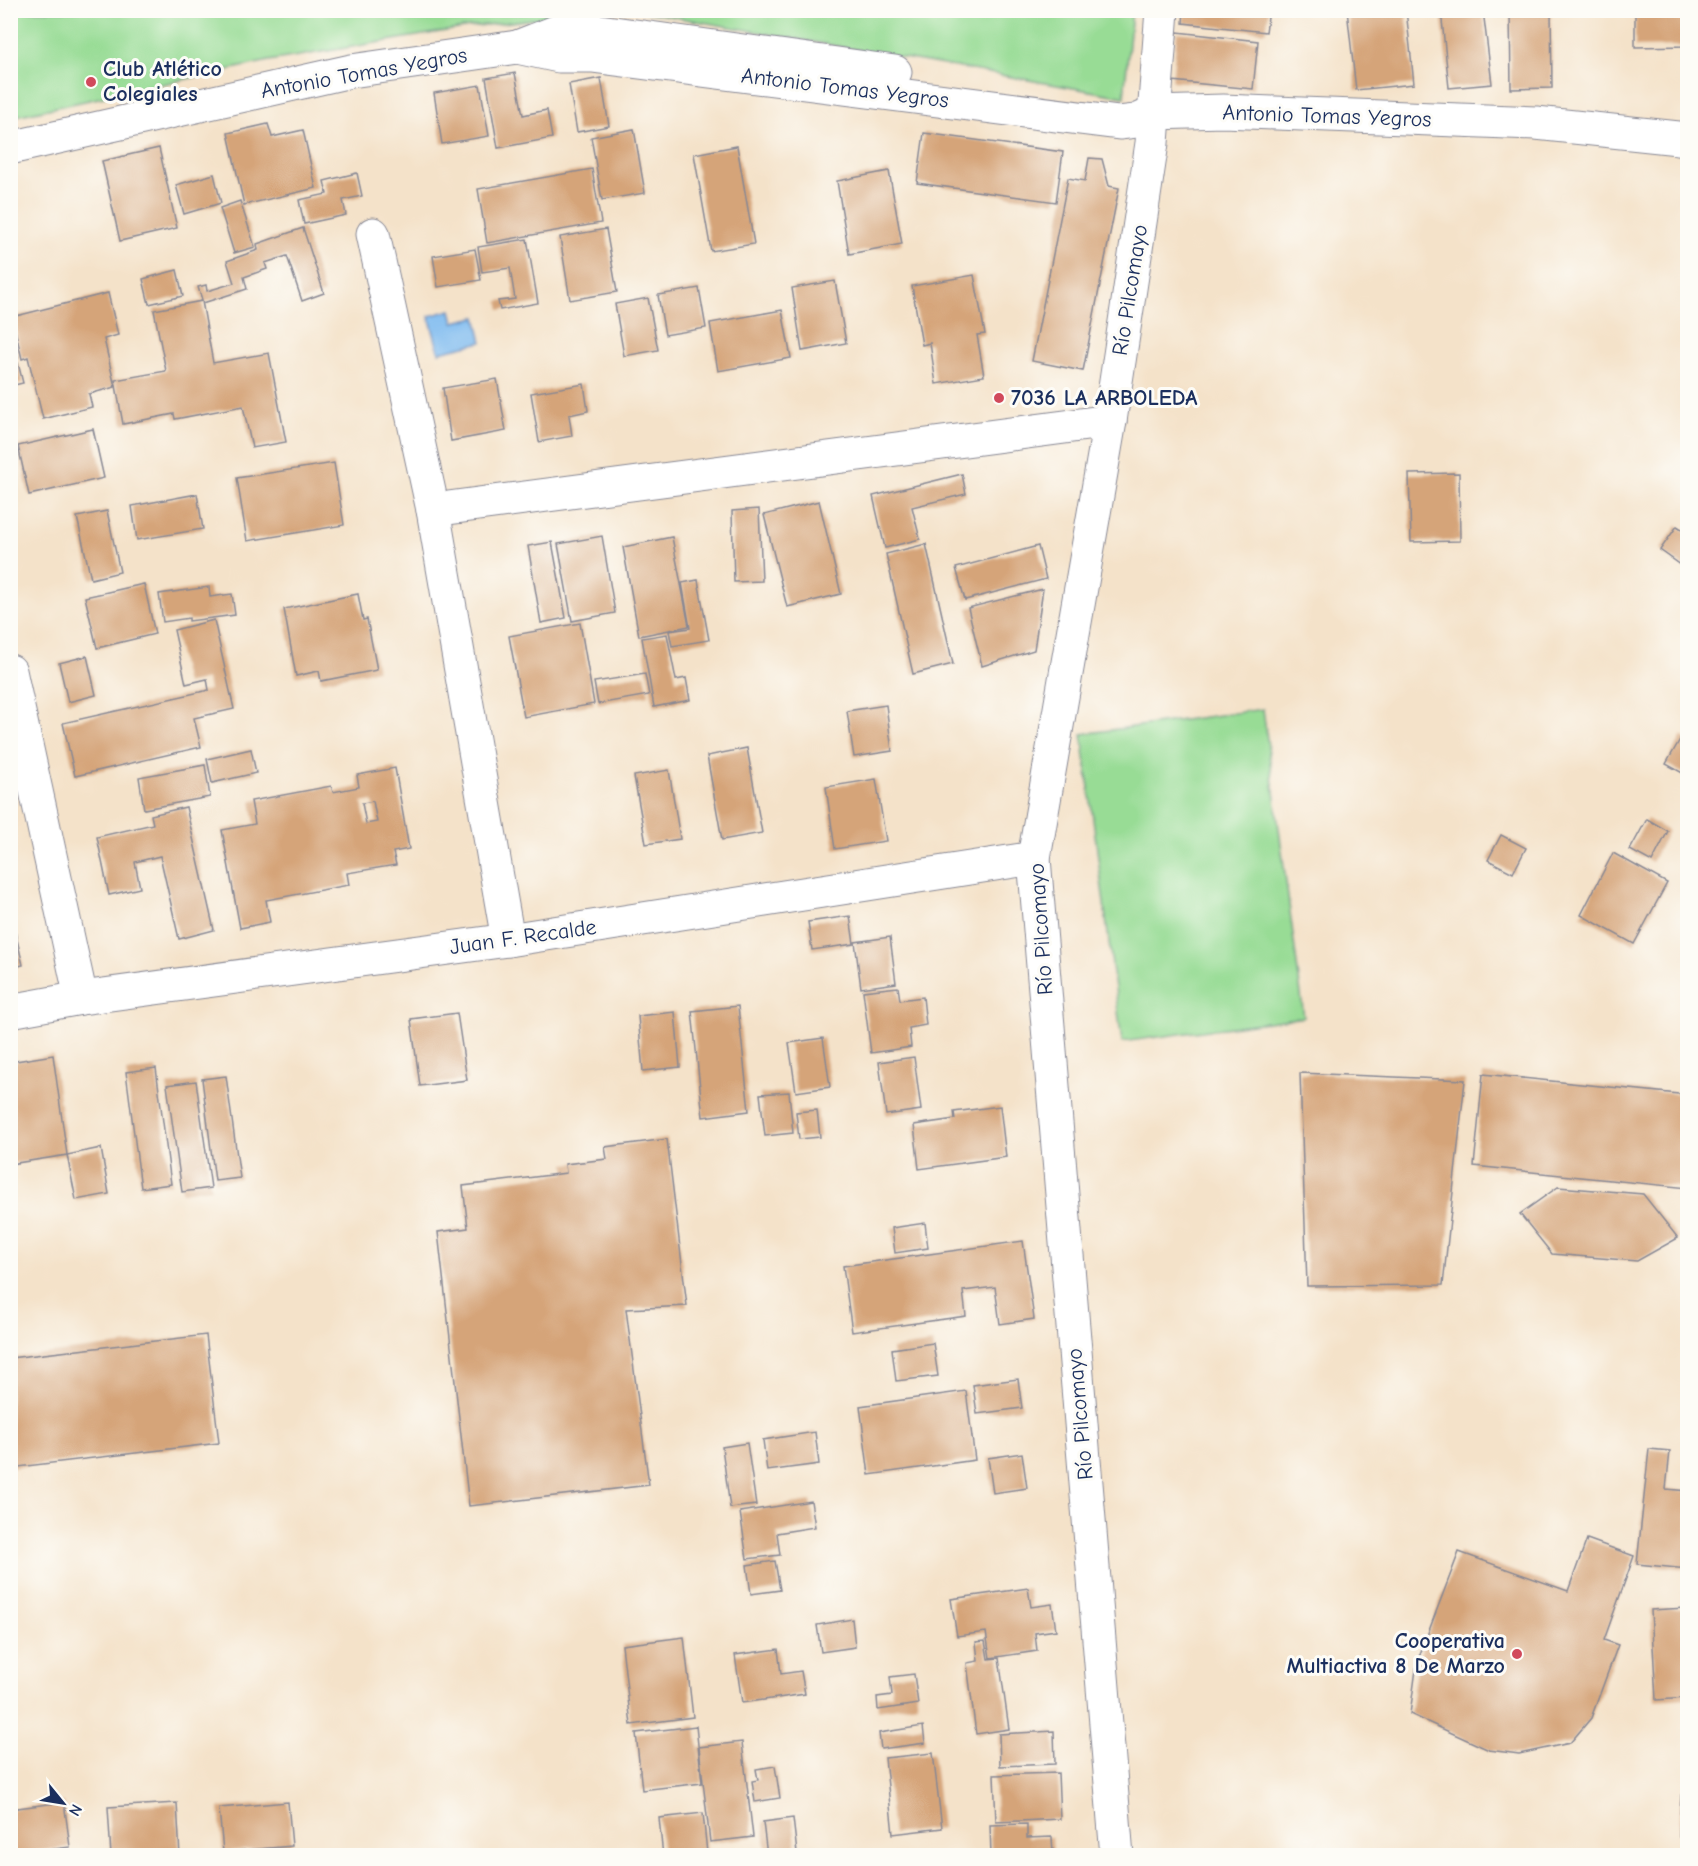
<svg xmlns="http://www.w3.org/2000/svg" width="1698" height="1866" viewBox="0 0 1698 1866" font-family="'Comic Neue',sans-serif">
<style>
.green{fill:#98dc95;stroke:#5a867a;stroke-width:1.5}
.water{fill:#7bb9ef;stroke:#4b74a6;stroke-width:1.5}
.building{fill:#d5a479;fill-rule:evenodd}
.lines{fill:none;stroke-linecap:round;stroke-linejoin:round}
.minor-casing{stroke:#888894;stroke-width:35}
.tertiary-casing{stroke:#888894;stroke-width:35}
.minor{stroke:#fff;stroke-width:33}
.tertiary{stroke:#fff;stroke-width:33}
.poi-dot{fill:#d1495b;stroke:#fdfcf7;stroke-width:2}
.labels{text-anchor:middle;dominant-baseline:central;stroke-width:6;stroke-linejoin:round;paint-order:stroke}
.poi-label{font-size:22px;font-weight:bold;fill:#1b2f5e;stroke:#fdfcf7;text-anchor:start}
.street-label{font-size:22px;fill:#1b2f5e;stroke:#fdfcf7}
</style>
<rect width="100%" height="100%" fill="#fdfcf7"/>
<filter id="ink" filterUnits="userSpaceOnUse"><feTurbulence type="fractalNoise" baseFrequency=".0167" numOctaves="2"/><feDisplacementMap in="SourceGraphic" scale="12" xChannelSelector="R" yChannelSelector="G"/><feConvolveMatrix kernelMatrix="1 2 1 2 8 2 1 2 1" color-interpolation-filters="sRGB"/></filter>
<filter id="wash" filterUnits="userSpaceOnUse"><feTurbulence type="fractalNoise" baseFrequency=".008" numOctaves="4" result="noise"/><feDisplacementMap in="SourceGraphic" scale="24" xChannelSelector="R" yChannelSelector="G"/><feGaussianBlur stdDeviation="1.35" result="paint"/><feColorMatrix in="noise" values="0 0 0 0 0 0 0 0 0 0 0 0 0 0 0 0 0 1.4 0 .05"/><feComposite in="paint" operator="in"/></filter>
<g filter="url(#wash)">
<rect width="100%" height="100%" fill="#f4e2c9"/>
<g class="green">
<path d="M11,11H598L470,27L269,61L11,117Z"/>
<path d="M640,11H1132L1124,97Z"/>
<path d="M1263,709L1304,1017L1122,1042L1082,734Z"/>
</g>
<path class="water" d="M451,310L454,322L476,317L482,342L439,352L429,316Z"/>
<g id="blocks">
<g class="building">
<path d="M1184,10H1269L1266,32L1183,23Z"/>
<path d="M1347,10H1406L1414,84L1356,90Z"/>
<path d="M1441,10H1483L1492,84L1449,88Z"/>
<path d="M1510,10H1551L1552,88L1511,89Z"/>
<path d="M1635,10H1688V46L1635,47Z"/>
<path d="M1177,32L1258,41L1253,89L1172,81Z"/>
<path d="M515,73L523,115L547,110L552,138L498,148L486,78Z"/>
<path d="M601,78L609,126L577,132L569,84Z"/>
<path d="M480,85L489,136L442,144L434,93Z"/>
<path d="M268,124L272,137L303,130L316,188L244,205L228,133Z"/>
<path d="M634,129L645,193L602,200L591,137Z"/>
<path d="M924,133L1063,152L1056,202L917,183Z"/>
<path d="M737,146L754,244L711,251L694,154Z"/>
<path d="M159,148L177,228L120,241L102,161Z"/>
<path d="M1089,158L1102,159L1109,186L1119,188L1083,371L1032,361L1068,178L1085,181Z"/>
<path d="M592,169L601,223L487,243L478,189Z"/>
<path d="M889,171L902,244L849,254L837,181Z"/>
<path d="M357,173L362,196L343,200L346,215L304,224L299,200L327,194L324,181Z"/>
<path d="M214,174L221,203L184,214L176,185Z"/>
<path d="M240,201L255,247L234,253L220,208Z"/>
<path d="M303,228L324,293L302,301L287,256L265,263L267,269L244,277L247,289L203,303L198,287L206,285L207,291L234,283L227,261L258,250L257,244Z"/>
<path d="M606,229L617,292L570,300L560,237Z"/>
<path d="M527,239L538,303L500,310L498,301L515,299L510,268L482,272L478,247Z"/>
<path d="M475,249L481,280L438,287L433,256Z"/>
<path d="M177,270L183,296L149,304L143,279Z"/>
<path d="M974,275L985,334L977,335L984,376L936,384L930,343L922,345L912,286Z"/>
<path d="M835,281L846,343L802,351L792,288Z"/>
<path d="M699,288L706,328L665,335L658,295Z"/>
<path d="M108,293L118,335L104,339L115,387L89,394L92,407L43,419L28,357L22,359L12,317Z"/>
<path d="M648,298L658,350L624,356L615,304Z"/>
<path d="M202,301L213,363L269,353L286,442L252,448L243,406L175,419L174,414L123,424L115,380L166,371L154,310Z"/>
<path d="M782,310L791,358L718,371L710,323Z"/>
<path d="M11,329L18,358L10,360V330Z"/>
<path d="M18,363L23,383L10,386V365Z"/>
<path d="M497,379L506,431L451,441L443,388Z"/>
<path d="M584,384L588,411L569,415L572,436L539,442L531,393Z"/>
<path d="M93,429L104,478L29,495L18,446Z"/>
<path d="M334,463L344,525L247,541L237,478Z"/>
<path d="M1459,473L1460,541L1411,542L1409,474Z"/>
<path d="M962,474L966,494L912,507L920,539L885,548L873,496Z"/>
<path d="M197,494L203,529L137,540L132,506Z"/>
<path d="M819,501L841,594L787,607L764,515Z"/>
<path d="M759,509L762,581L734,582L732,511Z"/>
<path d="M107,511L120,572L91,579L77,517Z"/>
<path d="M1677,526L1688,533V570L1660,550Z"/>
<path d="M602,536L615,613L572,621L558,544Z"/>
<path d="M672,537L689,626L639,636L623,547Z"/>
<path d="M552,542L566,618L541,623L528,546Z"/>
<path d="M926,544L953,664L913,674L886,554Z"/>
<path d="M1038,546L1046,579L965,600L956,568Z"/>
<path d="M698,580L709,640L672,646L669,631L690,628L682,583Z"/>
<path d="M144,584L155,634L97,648L85,597Z"/>
<path d="M209,587L210,597L232,594L235,615L189,621V618L163,622L159,594Z"/>
<path d="M1043,589L1034,650L982,666L968,608Z"/>
<path d="M358,594L363,620L367,619L377,670L321,681L319,671L296,676L284,609Z"/>
<path d="M214,620L234,709L194,718L201,747L75,776L63,723L209,690L207,679L186,684L174,630Z"/>
<path d="M580,623L594,704L524,717L509,636Z"/>
<path d="M667,634L676,680L686,678L690,700L654,707L642,638Z"/>
<path d="M87,656L96,695L68,702L59,663Z"/>
<path d="M645,674L649,695L598,704L594,682Z"/>
<path d="M886,705L892,751L854,757L847,711Z"/>
<path d="M1682,736L1688,740V776L1666,764Z"/>
<path d="M747,748L762,833L722,840L707,756Z"/>
<path d="M251,749L256,773L212,783L207,759Z"/>
<path d="M205,765L210,797L144,809L139,777Z"/>
<path d="M395,768L409,849L393,852L396,865L347,873L349,885L266,900L270,922L240,928L222,830L255,824L251,801L331,786L333,792L359,787L357,775ZM373,801L377,822L366,824L362,803Z"/>
<path d="M669,770L680,839L646,844L634,776Z"/>
<path d="M876,779L886,841L835,849L826,787Z"/>
<path d="M186,807L214,930L179,939L160,856L135,862L140,888L109,895L97,837L153,824L151,815Z"/>
<path d="M1647,819L1668,831L1652,862L1630,850Z"/>
<path d="M1501,835L1526,848L1513,873L1488,860Z"/>
<path d="M1613,853L1667,883L1634,944L1581,915Z"/>
<path d="M10,910L23,965L10,968Z"/>
<path d="M850,916L854,944L812,950L808,922Z"/>
<path d="M890,937L896,983L861,988L855,942Z"/>
<path d="M898,987L900,1000L923,997L926,1025L909,1028L911,1047L871,1053L863,991Z"/>
<path d="M738,1006L749,1111L703,1117L692,1011Z"/>
<path d="M675,1012L680,1067L643,1071L638,1016Z"/>
<path d="M457,1013L467,1080L420,1086L411,1019Z"/>
<path d="M823,1038L830,1087L796,1092L789,1043Z"/>
<path d="M53,1055L67,1155L10,1164V1062Z"/>
<path d="M914,1057L921,1110L886,1115L879,1062Z"/>
<path d="M156,1068L171,1184L141,1188L126,1072Z"/>
<path d="M1300,1073L1465,1080L1443,1285L1307,1286Z"/>
<path d="M1483,1074L1688,1095V1188L1474,1166Z"/>
<path d="M226,1076L240,1178L215,1181L202,1079Z"/>
<path d="M196,1081L211,1188L182,1192L167,1085Z"/>
<path d="M789,1092L793,1133L765,1136L760,1094Z"/>
<path d="M1000,1106L1006,1157L919,1169L914,1125L955,1119L954,1112Z"/>
<path d="M817,1110L820,1137L799,1139L796,1112Z"/>
<path d="M667,1139L687,1306L626,1309L649,1485L469,1506L438,1232L468,1228L463,1186L566,1173L565,1164L607,1159L605,1147Z"/>
<path d="M101,1148L109,1194L76,1200L67,1155Z"/>
<path d="M1558,1187L1643,1194L1678,1238L1637,1261L1552,1254L1520,1214Z"/>
<path d="M925,1223L928,1248L895,1253L892,1228Z"/>
<path d="M1023,1241L1034,1319L1000,1324L995,1287L963,1291L966,1316L852,1332L843,1266Z"/>
<path d="M206,1335L219,1443L10,1468V1358Z"/>
<path d="M933,1343L938,1376L896,1381L892,1349Z"/>
<path d="M1018,1379L1022,1408L977,1414L973,1385Z"/>
<path d="M966,1391L975,1460L869,1475L860,1406Z"/>
<path d="M815,1432L819,1464L767,1471L763,1440Z"/>
<path d="M747,1443L756,1505L730,1508L722,1447Z"/>
<path d="M1649,1449L1670,1451L1666,1489L1688,1491V1569L1637,1564Z"/>
<path d="M1022,1453L1027,1488L993,1493L988,1458Z"/>
<path d="M811,1501L815,1527L777,1533L780,1555L747,1559L740,1512Z"/>
<path d="M1587,1539L1634,1556L1604,1640L1618,1645L1591,1718L1570,1743L1519,1754L1489,1750L1410,1714L1417,1662L1459,1552L1568,1591Z"/>
<path d="M775,1561L780,1590L751,1594L747,1565Z"/>
<path d="M1028,1588L1031,1607L1052,1604L1056,1630L1035,1633L1037,1651L990,1658L986,1632L957,1636L951,1599Z"/>
<path d="M1686,1608L1688,1698L1656,1700L1651,1610Z"/>
<path d="M852,1619L855,1647L821,1652L817,1625Z"/>
<path d="M684,1637L693,1717L631,1725L622,1645Z"/>
<path d="M985,1641L988,1659L999,1658L1009,1729L976,1734L967,1663L978,1661L976,1642Z"/>
<path d="M778,1649L781,1674L801,1671L805,1694L742,1703L735,1655Z"/>
<path d="M914,1674L918,1704L878,1710L877,1697L892,1695L890,1677Z"/>
<path d="M696,1726L702,1783L642,1790L636,1733Z"/>
<path d="M923,1726L925,1743L881,1749L879,1733Z"/>
<path d="M1054,1731L1055,1764L1000,1766L999,1734Z"/>
<path d="M742,1742L753,1837L710,1842L699,1747Z"/>
<path d="M933,1753L942,1828L893,1834L885,1758Z"/>
<path d="M775,1766L780,1798L755,1802L752,1781L758,1780L756,1769Z"/>
<path d="M1058,1773L1060,1819L996,1822L994,1775Z"/>
<path d="M1681,1795H1688V1837H1679Z"/>
<path d="M64,1802L70,1847L10,1855V1809Z"/>
<path d="M288,1802L292,1846L223,1852L219,1808Z"/>
<path d="M177,1803L180,1856H111L108,1807Z"/>
<path d="M703,1813L707,1853L663,1856L659,1818Z"/>
<path d="M793,1818L797,1853L767,1856L763,1822Z"/>
<path d="M1027,1824V1838L1052,1837L1053,1853L991,1856L990,1825Z"/>
</g>
</g>
</g>
<g filter="url(#ink)">
<use href="#blocks" fill-opacity="0" stroke="#888894" stroke-width="1.5"/>
<g class="lines">
<g class="minor-casing">
<g id="minor">
<path d="M373,234L433,510L508,940"/>
<path d="M433,510L1110,421"/>
<path d="M10,671L81,998"/>
<path d="M10,1011L81,998L508,940L1034,858"/>
</g>
</g>
<g class="tertiary-casing">
<g id="tertiary">
<path d="M517,47L558,31L592,30L895,72"/>
<path d="M10,148L351,71L517,47L559,56H592L1119,123L1136,121L1154,113L1223,111L1536,123L1688,139"/>
<path d="M1117,1856L1034,858L1110,421L1152,143L1162,10"/>
</g>
</g>
<use href="#minor" class="minor"/>
<use href="#tertiary" class="tertiary"/>
</g>
</g>
<g class="poi-dot">
<circle cx="91" cy="82" r="6"/>
<circle cx="999" cy="398" r="6"/>
<circle cx="1517" cy="1654" r="6"/>
</g>
<g class="labels">
<g class="poi-label">
<text x="103" y="69">Club Atlético<tspan x="103" dy="25">Colegiales</tspan></text>
<text x="1011" y="398">7036 LA ARBOLEDA</text>
<text x="1505" y="1641" text-anchor="end">Cooperativa<tspan x="1505" dy="25">Multiactiva 8 De Marzo</tspan></text>
</g>
<g class="street-label">
<text transform="translate(364 73) rotate(-10)">Antonio Tomas Yegros</text>
<text transform="translate(845 88) rotate(7)">Antonio Tomas Yegros</text>
<text transform="translate(1327 116) rotate(2)">Antonio Tomas Yegros</text>
<text transform="translate(1130 290) rotate(-81)">Río Pilcomayo</text>
<text transform="translate(1041 929) rotate(-94)">Río Pilcomayo</text>
<text transform="translate(523 937) rotate(-8)">Juan F. Recalde</text>
<text transform="translate(1080 1414) rotate(-95)">Río Pilcomayo</text>
</g>
</g>
<rect width="1698" height="1866" fill="none" stroke="#fdfcf7" stroke-width="36"/>
<g transform="translate(63 1803) rotate(120)" stroke="#fdfcf7" stroke-width="4.5" paint-order="stroke">
<path d="M0-4.5L10 22L0 15L-10 22Z" fill="#1b2f5e"/>
<text y="-9" font-size="16" font-weight="bold" text-anchor="middle" fill="#1b2f5e">N</text>
</g>
</svg>
